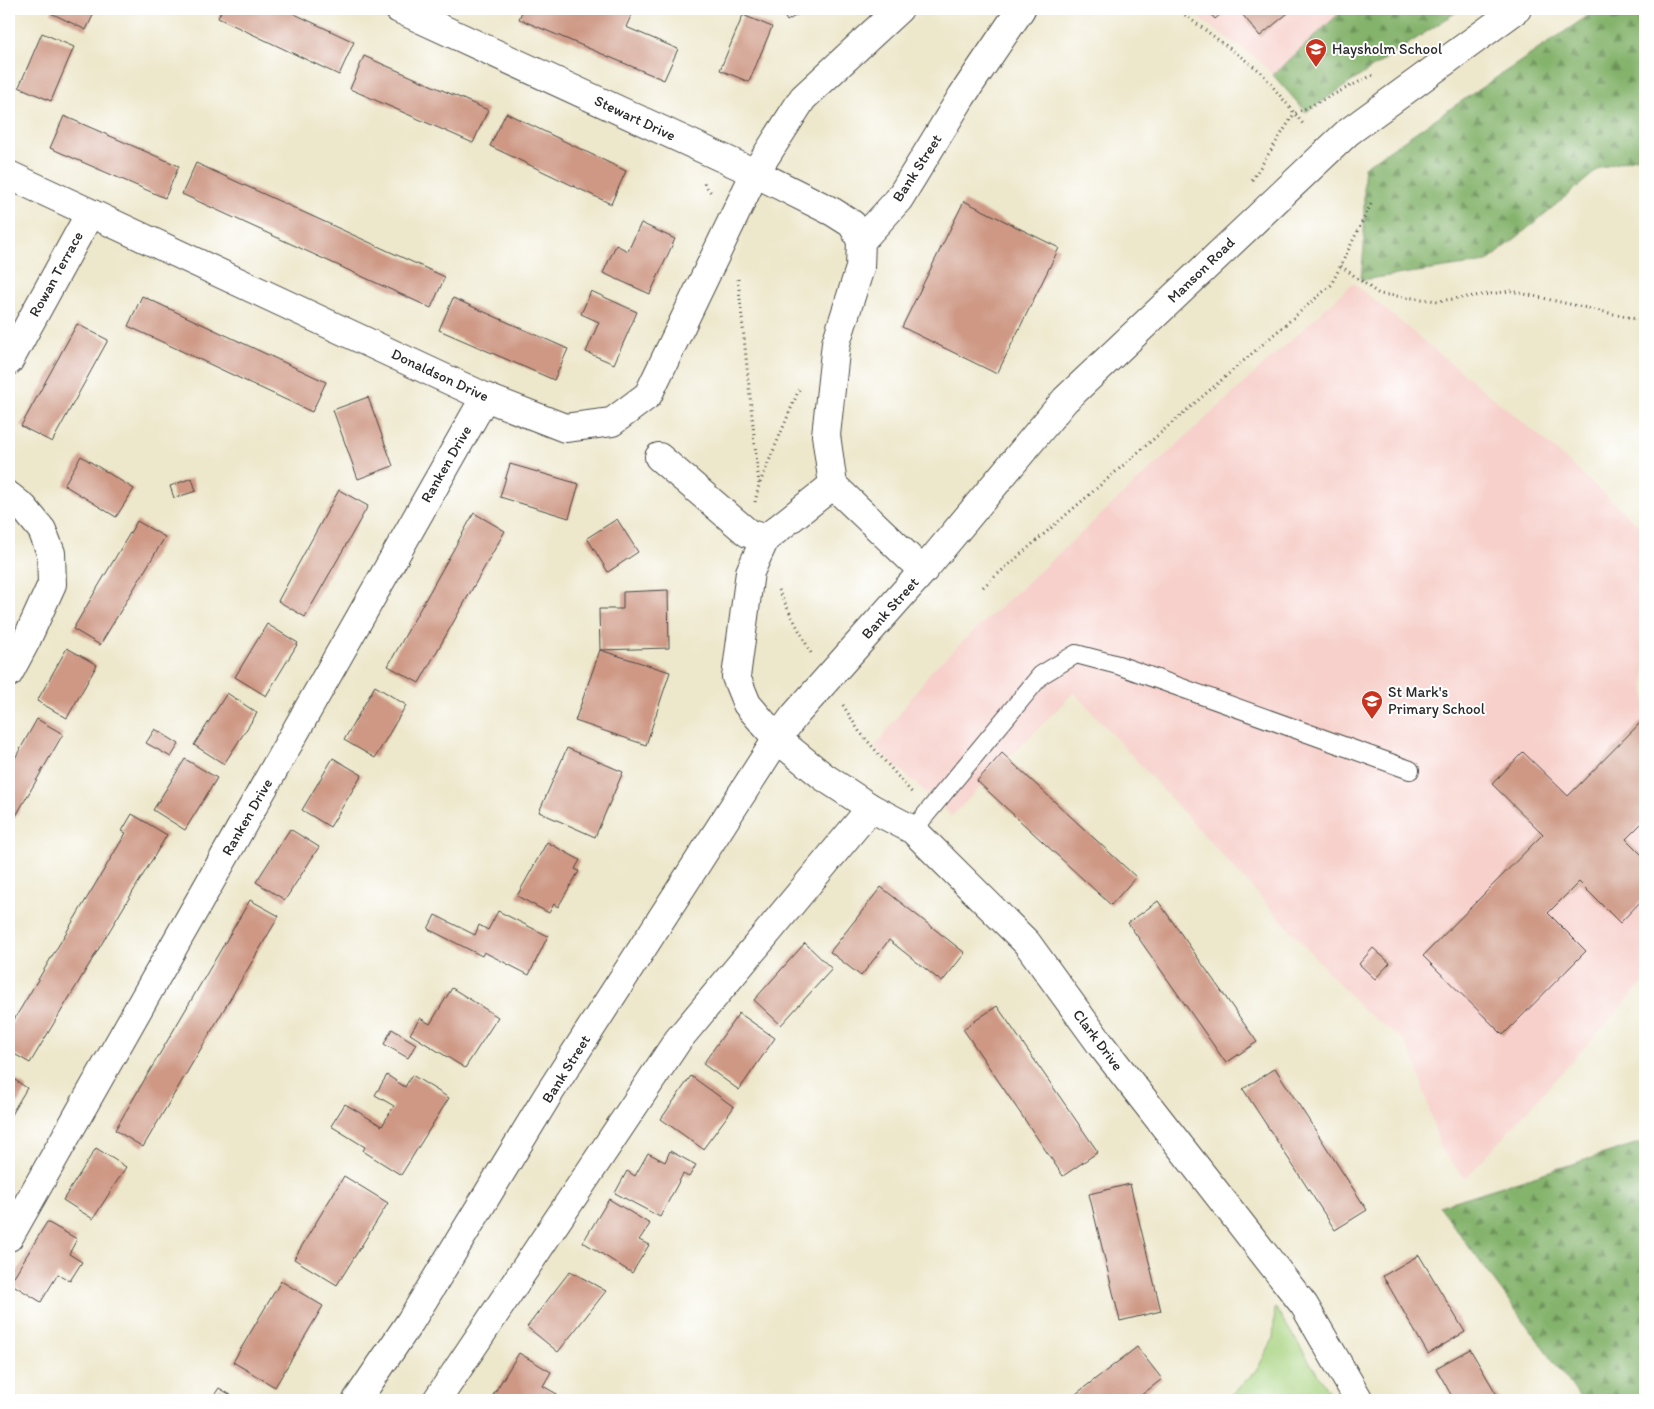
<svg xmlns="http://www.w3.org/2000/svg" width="1654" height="1409" viewBox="0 0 1654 1409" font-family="Itim,sans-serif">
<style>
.built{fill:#f7d0cb}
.forest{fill:url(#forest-firs);stroke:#586f4c}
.park{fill:#a6d17d;stroke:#687e54}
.building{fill:#ce9884}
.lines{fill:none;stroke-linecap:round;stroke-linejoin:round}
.service-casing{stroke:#484743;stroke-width:20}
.minor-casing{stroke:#484743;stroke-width:30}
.primary-casing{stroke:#484743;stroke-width:30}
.path{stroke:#484743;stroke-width:3;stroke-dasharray:1 4;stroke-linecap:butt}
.service{stroke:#fff;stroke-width:18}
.minor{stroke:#fff;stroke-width:28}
.primary{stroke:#fff;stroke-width:28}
.labels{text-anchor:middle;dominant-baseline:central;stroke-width:4;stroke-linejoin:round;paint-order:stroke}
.poi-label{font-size:15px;fill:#2b2b2b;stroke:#fff;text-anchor:start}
.street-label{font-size:15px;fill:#2b2b2b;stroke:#fff}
</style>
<defs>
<pattern id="forest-firs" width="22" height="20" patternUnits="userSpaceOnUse" patternTransform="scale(1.25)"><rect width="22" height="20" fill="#84b36c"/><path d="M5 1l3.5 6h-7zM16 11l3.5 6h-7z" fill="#6c9259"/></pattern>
</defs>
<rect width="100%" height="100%" fill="#fff"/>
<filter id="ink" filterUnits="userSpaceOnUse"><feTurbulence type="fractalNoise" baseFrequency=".02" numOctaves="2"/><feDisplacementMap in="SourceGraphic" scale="10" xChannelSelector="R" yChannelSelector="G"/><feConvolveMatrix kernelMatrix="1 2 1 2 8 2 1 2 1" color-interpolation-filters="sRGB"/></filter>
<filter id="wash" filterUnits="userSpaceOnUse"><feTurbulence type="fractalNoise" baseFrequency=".0096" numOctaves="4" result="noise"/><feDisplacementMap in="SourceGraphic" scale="20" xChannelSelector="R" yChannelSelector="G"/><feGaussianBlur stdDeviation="1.12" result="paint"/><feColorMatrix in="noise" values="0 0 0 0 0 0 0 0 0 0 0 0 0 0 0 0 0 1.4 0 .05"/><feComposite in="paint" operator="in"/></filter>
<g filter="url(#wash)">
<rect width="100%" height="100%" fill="#ede7cb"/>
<g class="built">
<path d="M1186,9H1444L1306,112L1259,60Z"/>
<path d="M1353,283L1542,438L1645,531V981L1465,1179L1440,1147L1417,1067L1404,1040L1362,1009L1074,692L952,816L875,747L932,670Z"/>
</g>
<g class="forest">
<path d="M1344,9H1461L1306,112L1273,75Z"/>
<path d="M1598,9H1645V155L1600,168L1487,262L1361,280L1364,247V167Z"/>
<path d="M1645,1141V1400H1582L1439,1206Z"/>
</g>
<path class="park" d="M1275,1307L1329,1392L1334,1400H1227L1258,1368L1273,1339Z"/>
<g id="blocks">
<g class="building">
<path d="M53,9H96L86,30L51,13Z"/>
<path d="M222,9H284L354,42L339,75L218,18Z"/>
<path d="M523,9H596L603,12L604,9H634L626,27L678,49L664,80L519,19Z"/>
<path d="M780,9H807L787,21Z"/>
<path d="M1206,9H1227L1215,19Z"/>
<path d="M1238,9H1293L1260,36Z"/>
<path d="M743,15L772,27L749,82L720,70Z"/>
<path d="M42,33L74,47L51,101L19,87Z"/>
<path d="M364,56L488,110L473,143L350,89Z"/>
<path d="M506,113L626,171L611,204L490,146Z"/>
<path d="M64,116L179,166L165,198L50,148Z"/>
<path d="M196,163L445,277L431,308L182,194Z"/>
<path d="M964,201L1059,248L997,374L902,327Z"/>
<path d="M641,223L675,239L650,294L603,273L616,245L628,251Z"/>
<path d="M591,291L637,312L614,364L586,352L599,322L581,314Z"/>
<path d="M142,296L326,382L312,412L128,326Z"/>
<path d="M453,298L568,349L554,380L439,330Z"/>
<path d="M77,324L108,340L52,442L21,426Z"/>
<path d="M368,397L393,466L358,479L333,410Z"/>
<path d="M81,456L134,489L116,517L64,485Z"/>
<path d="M510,464L579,484L569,518L500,497Z"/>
<path d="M192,478L196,491L174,498L170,486Z"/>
<path d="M339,490L368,506L305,617L278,601Z"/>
<path d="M474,513L505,531L419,683L388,666Z"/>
<path d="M617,519L638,552L608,572L587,538Z"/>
<path d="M137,521L165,537L100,645L73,629Z"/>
<path d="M668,590L669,648L600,650L599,609H623V592Z"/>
<path d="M267,624L298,643L266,696L235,677Z"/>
<path d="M67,648L97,665L67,718L37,701Z"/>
<path d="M600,650L670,672L646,745L575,721Z"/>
<path d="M375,686L406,705L375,758L344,740Z"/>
<path d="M227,693L257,713L224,764L194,745Z"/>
<path d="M1645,718V820L1626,839L1645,858V897L1620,923L1579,882L1548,913L1586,951L1503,1035L1423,956L1543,834L1492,784L1523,752L1568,796Z"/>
<path d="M37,719L63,734L9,828V769Z"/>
<path d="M155,729L179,744L171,757L146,743Z"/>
<path d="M567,748L623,772L595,837L539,812Z"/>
<path d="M1002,753L1136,877L1111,905L977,781Z"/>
<path d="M333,758L362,775L330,827L302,810Z"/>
<path d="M185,759L217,778L185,830L153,810Z"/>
<path d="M132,814L167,835L30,1063L9,1051V1028L126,833L122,831Z"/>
<path d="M290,829L319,847L285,900L256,882Z"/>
<path d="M547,842L580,860L575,869L579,871L558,907L554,904L549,913L517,896Z"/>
<path d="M881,887L965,953L942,982L889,940L861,976L830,952Z"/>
<path d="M250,900L279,916L143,1147L115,1130Z"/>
<path d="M1158,901L1257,1042L1226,1063L1128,923Z"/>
<path d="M498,911L548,936L529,975L484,952L482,956L428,929L435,915L475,935L479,925L488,930Z"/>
<path d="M805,943L832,969L781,1025L754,1000Z"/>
<path d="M1373,948L1390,963L1375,979L1359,964Z"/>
<path d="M452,988L498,1017L465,1068L410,1034L420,1018L430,1024Z"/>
<path d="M997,1006L1098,1152L1063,1176L963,1029Z"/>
<path d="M739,1013L775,1038L739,1090L703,1064Z"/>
<path d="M392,1029L416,1044L408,1058L384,1044Z"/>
<path d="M1275,1068L1367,1210L1335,1230L1243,1089Z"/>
<path d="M387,1075L405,1087L412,1075L449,1098L401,1175L363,1151L365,1147L331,1126L345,1104L382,1126L394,1106L375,1095Z"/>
<path d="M9,1076L27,1088L9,1118Z"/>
<path d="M691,1076L734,1107L703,1149L661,1119Z"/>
<path d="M96,1148L126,1167L93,1219L63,1200Z"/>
<path d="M670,1151L696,1165L689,1177L683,1174L660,1217L615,1193L627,1171L635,1176L648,1153L665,1162Z"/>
<path d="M344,1176L388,1203L337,1285L294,1259Z"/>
<path d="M1130,1184L1161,1311L1120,1321L1089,1194Z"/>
<path d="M609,1199L650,1224L639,1240L649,1245L632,1273L583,1242Z"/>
<path d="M47,1222L77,1239L69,1254L82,1262L70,1281L58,1274L41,1302L10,1283Z"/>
<path d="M1419,1255L1465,1332L1428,1354L1383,1276Z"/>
<path d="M570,1271L606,1291L558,1352L527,1327Z"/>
<path d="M281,1281L323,1306L275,1387L233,1362Z"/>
<path d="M1137,1347L1162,1379L1135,1400H1068Z"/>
<path d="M1470,1349L1500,1400H1454L1436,1368Z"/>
<path d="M519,1353L551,1372L543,1386L557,1394L553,1400H490Z"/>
<path d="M219,1388L239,1400H211Z"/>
</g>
</g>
</g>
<g filter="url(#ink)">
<use href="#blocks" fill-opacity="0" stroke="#484743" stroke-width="1"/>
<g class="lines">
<g class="service-casing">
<path id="service" d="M913,830L1041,675L1076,654L1118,665L1410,770"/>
</g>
<g class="minor-casing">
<g id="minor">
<path d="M399,9L755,173L833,212L852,224L861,241"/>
<path d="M9,175L485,397L565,428L612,422L648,395L755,173L803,98L899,9"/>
<path d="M9,361L90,213"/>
<path d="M659,457L748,533L765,539"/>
<path d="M833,485L765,539L750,572L736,677L747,704L777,739L824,777L871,808L913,830L1027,943L1101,1045L1304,1305L1359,1400"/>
<path d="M9,496L24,508L42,530L51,553L52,584L26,641L9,673"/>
<path d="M923,571L833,485L826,435L836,343L860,268L861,241L899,199L962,96L1021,9"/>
<path d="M9,1237L485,397"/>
<path d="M437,1400L678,1040L871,808"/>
</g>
</g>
<g class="primary-casing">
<path id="primary" d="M357,1400L410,1322L548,1095L777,739L795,715L923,571L1065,400L1347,133L1517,9"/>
</g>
<g class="path">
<path d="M1177,9L1260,71L1304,125"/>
<path d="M1252,180L1294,114L1373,75"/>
<path d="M704,183L712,194"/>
<path d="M1341,266L1379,294L1438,301L1511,291L1645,321"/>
<path d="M738,279L759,484"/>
<path d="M755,502L759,485L800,387"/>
<path d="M983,587L1331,285L1371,204"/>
<path d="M778,590L811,653"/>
<path d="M843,705L859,731L913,794"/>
</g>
<use href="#service" class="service"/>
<use href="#minor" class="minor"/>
<use href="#primary" class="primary"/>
</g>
</g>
<defs>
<g id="school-pin" transform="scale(1.125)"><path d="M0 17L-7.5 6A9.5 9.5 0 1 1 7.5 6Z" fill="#c8321e" stroke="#fff"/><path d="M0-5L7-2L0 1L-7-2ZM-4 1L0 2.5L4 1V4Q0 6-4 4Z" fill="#fff"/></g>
</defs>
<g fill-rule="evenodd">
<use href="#school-pin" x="1316" y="49"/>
<use href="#school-pin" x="1372" y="701"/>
</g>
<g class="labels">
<g class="poi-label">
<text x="1332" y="49">Haysholm School</text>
<text x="1388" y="692">St Mark's<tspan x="1388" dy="17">Primary School</tspan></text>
</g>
<g class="street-label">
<text transform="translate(635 118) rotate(25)">Stewart Drive</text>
<text transform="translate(917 168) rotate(-57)">Bank Street</text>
<text transform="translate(1201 270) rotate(-44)">Manson Road</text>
<text transform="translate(56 274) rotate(-61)">Rowan Terrace</text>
<text transform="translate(440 375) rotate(25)">Donaldson Drive</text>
<text transform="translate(446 464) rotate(-60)">Ranken Drive</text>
<text transform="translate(890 608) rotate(-48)">Bank Street</text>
<text transform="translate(247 817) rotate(-60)">Ranken Drive</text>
<text transform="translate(1098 1040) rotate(53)">Clark Drive</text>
<text transform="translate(566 1069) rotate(-58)">Bank Street</text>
</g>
</g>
<rect width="1654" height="1409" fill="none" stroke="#fff" stroke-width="30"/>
</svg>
